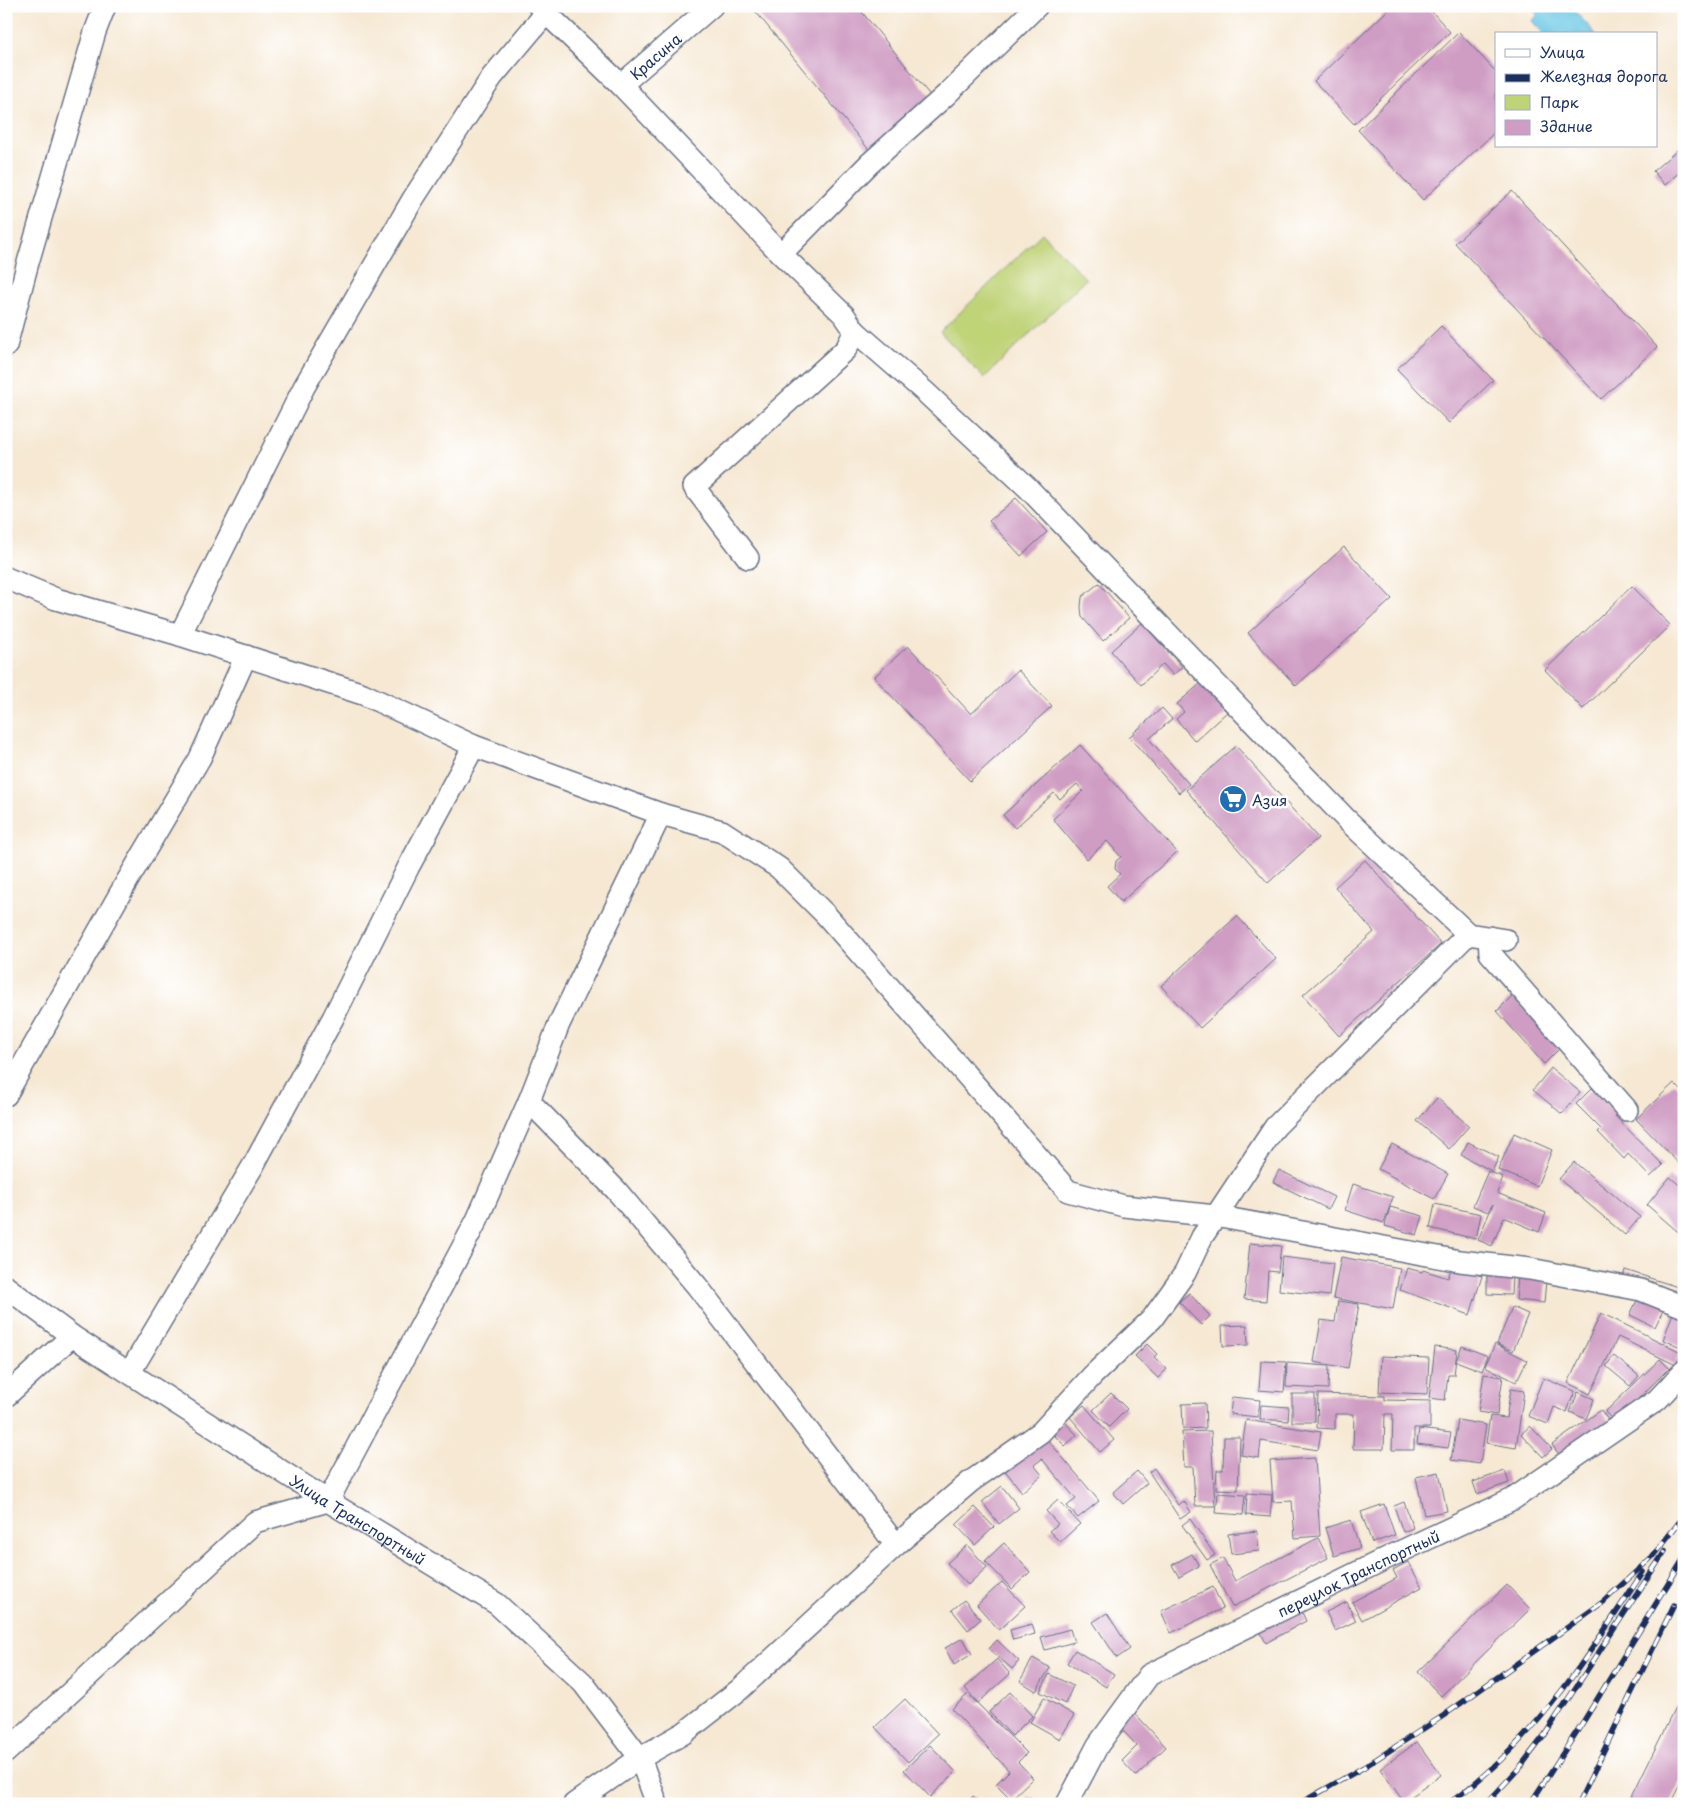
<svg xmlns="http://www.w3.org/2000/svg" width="1690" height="1810" viewBox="0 0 1690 1810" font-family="'Playpen Sans',sans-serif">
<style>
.green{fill:#bfd377;stroke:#6d816a}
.water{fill:#65c6e3;stroke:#407aa0}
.building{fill:#cf9cc3}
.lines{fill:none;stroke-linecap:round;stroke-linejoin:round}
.minor-casing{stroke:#687087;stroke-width:24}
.minor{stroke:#fff;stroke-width:21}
.rail-casing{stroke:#1b2f5e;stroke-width:5.5}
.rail{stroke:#fff;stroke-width:4;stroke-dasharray:11;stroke-linecap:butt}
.labels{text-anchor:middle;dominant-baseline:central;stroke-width:5;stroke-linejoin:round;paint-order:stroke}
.street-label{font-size:15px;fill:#1b2f5e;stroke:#fff}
.poi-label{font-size:15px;fill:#1b2f5e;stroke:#fff;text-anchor:start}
</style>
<rect width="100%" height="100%" fill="#fff"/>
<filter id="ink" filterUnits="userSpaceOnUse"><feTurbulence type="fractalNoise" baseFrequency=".02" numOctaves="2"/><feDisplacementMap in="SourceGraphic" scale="10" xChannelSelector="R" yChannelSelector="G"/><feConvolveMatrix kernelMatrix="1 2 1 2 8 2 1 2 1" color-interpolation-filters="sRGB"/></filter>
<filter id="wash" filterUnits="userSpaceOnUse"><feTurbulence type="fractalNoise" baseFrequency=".0096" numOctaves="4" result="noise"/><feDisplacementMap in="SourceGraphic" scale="20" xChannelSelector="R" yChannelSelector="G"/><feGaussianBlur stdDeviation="1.12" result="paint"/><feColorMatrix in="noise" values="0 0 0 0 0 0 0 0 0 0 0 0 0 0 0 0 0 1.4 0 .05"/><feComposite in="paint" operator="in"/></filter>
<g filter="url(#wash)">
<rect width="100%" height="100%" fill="#f6e8d3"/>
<path class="green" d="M1042,233L1086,279L984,378L940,332Z"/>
<path class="water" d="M1535,6H1570L1596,34H1544L1532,21L1537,16Z"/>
<g id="blocks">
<g class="building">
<path d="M751,6H857L933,99L870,151Z"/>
<path d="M1392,6H1427L1450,32L1354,124L1314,81Z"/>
<path d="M1459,32L1496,72V131L1423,200L1358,130Z"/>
<path d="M1684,144V168L1665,185L1653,171Z"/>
<path d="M1512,191L1657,347L1601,399L1455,243Z"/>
<path d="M1441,326L1493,380L1449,423L1397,369Z"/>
<path d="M1016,498L1047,532L1021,556L989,521Z"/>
<path d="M1344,547L1392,599L1296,686L1248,633Z"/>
<path d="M1099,583L1129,618L1103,641L1082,617L1081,607L1082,597Z"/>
<path d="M1632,586L1670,625L1583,709L1545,670Z"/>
<path d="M1142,623L1182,667L1173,675L1163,664L1141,685L1111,651Z"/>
<path d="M908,646L971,714L1018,670L1052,706L970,781L874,677Z"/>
<path d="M1201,683L1227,712L1195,741L1176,719L1184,712L1177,704Z"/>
<path d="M1162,708L1172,719L1149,739L1189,784L1179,793L1129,737Z"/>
<path d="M1080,745L1177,852L1121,902L1107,886L1120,874L1115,869L1116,861L1121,857L1107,841L1087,859L1053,819L1083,791L1077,784L1060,799L1054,793L1015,828L1003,815Z"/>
<path d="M1236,746L1318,838L1268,883L1186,790Z"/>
<path d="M1365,860L1441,944L1339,1036L1303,995L1374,932L1335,887Z"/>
<path d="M1237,916L1276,959L1200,1028L1161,986Z"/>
<path d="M1512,996L1561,1047L1544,1064L1497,1011Z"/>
<path d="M1551,1068L1580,1092L1562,1114L1533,1090Z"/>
<path d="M1674,1083L1684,1093V1169L1636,1119Z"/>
<path d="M1592,1088L1617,1114L1615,1116L1663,1165L1650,1177L1628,1154L1624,1159L1598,1132L1601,1129L1576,1104Z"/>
<path d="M1437,1098L1469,1126L1449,1149L1417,1121Z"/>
<path d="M1514,1133L1552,1150L1537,1186L1498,1170Z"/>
<path d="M1468,1142L1499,1157L1492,1171L1461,1155Z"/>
<path d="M1392,1144L1448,1174L1434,1199L1378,1169Z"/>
<path d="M1574,1162L1640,1217L1625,1235L1559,1179Z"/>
<path d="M1279,1170L1334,1197L1328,1209L1273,1182Z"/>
<path d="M1488,1171L1503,1177L1497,1193L1546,1213L1539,1232L1504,1217L1492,1246L1478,1240L1493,1204L1488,1212L1473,1206Z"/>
<path d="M1670,1177L1684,1189V1237L1647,1205Z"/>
<path d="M1353,1184L1393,1197L1384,1223L1345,1210Z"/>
<path d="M1435,1204L1481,1214L1476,1239L1430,1228Z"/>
<path d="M1390,1207L1423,1216L1417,1235L1385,1226Z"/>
<path d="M1250,1243L1281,1246L1278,1272L1268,1271L1266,1301L1244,1299Z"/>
<path d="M1282,1257L1333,1263L1329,1296L1279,1290Z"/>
<path d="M1341,1257L1400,1268L1393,1309L1333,1298Z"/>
<path d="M1452,1266L1482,1276L1470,1315L1400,1290L1407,1268L1422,1272L1423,1270L1448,1278Z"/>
<path d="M1625,1270L1684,1289V1300L1622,1281Z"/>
<path d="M1487,1275L1512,1276L1511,1295L1487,1294Z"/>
<path d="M1518,1277L1546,1280L1544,1303L1516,1300Z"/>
<path d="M1641,1292L1666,1304L1655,1327L1630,1315Z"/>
<path d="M1189,1293L1210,1316L1201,1325L1179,1302Z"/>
<path d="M1338,1301L1359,1304L1348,1368L1314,1362L1321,1320L1335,1322Z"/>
<path d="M1512,1307L1528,1314L1513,1351L1497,1344Z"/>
<path d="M1601,1313L1681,1352L1676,1365L1618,1337L1590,1394L1568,1383Z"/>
<path d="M1673,1313L1684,1317V1348L1663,1340Z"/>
<path d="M1247,1325L1248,1345L1223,1346L1222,1326Z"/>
<path d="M1147,1344L1157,1354L1154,1357L1167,1369L1158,1378L1135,1356Z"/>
<path d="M1495,1344L1527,1360L1516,1382L1485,1366Z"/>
<path d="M1462,1346L1488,1356L1482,1371L1456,1361Z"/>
<path d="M1435,1347L1457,1350L1454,1375H1448L1445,1400L1429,1398Z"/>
<path d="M1381,1356L1429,1358L1427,1394L1379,1392Z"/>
<path d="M1614,1356L1639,1376L1630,1386L1606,1366Z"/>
<path d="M1660,1359L1669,1368L1615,1422L1605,1412Z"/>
<path d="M1261,1361L1286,1362L1284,1392L1259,1390Z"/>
<path d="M1287,1363L1329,1366L1328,1389L1286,1387Z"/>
<path d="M1484,1374L1503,1377L1497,1415L1478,1412Z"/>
<path d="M1543,1378L1575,1391L1567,1412L1554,1407L1548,1424L1528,1416Z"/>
<path d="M1511,1389L1524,1391L1516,1448L1486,1443L1490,1416L1506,1418Z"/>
<path d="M1578,1392L1594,1399L1586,1419L1570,1412Z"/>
<path d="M1111,1393L1127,1409L1109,1427L1093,1410Z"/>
<rect x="1292" y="1394" width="23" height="28"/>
<path d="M1318,1394L1385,1396V1400L1430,1401V1428H1414V1450H1392L1393,1414H1385L1384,1449H1353L1354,1414H1335V1429L1317,1428Z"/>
<path d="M1232,1397L1260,1400L1258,1417L1230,1414Z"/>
<path d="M1205,1403L1206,1428L1183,1429L1182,1404Z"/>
<path d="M1084,1405L1114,1440L1100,1452L1070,1417Z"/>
<path d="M1261,1405L1289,1407L1288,1421L1260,1419Z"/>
<path d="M1601,1410L1610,1423L1561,1457L1552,1445Z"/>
<path d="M1063,1420L1077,1435L1065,1446L1051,1432Z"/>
<path d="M1246,1420L1321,1432L1318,1450L1261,1441L1259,1458L1241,1455Z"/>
<path d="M1458,1420L1486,1425L1480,1464L1451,1460Z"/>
<path d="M1530,1426L1552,1449L1543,1457L1521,1434Z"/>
<path d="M1419,1429L1451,1433L1448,1448L1417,1444Z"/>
<path d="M1211,1431L1215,1506H1195L1193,1467H1184L1182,1432Z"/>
<path d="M1043,1434L1099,1501L1078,1518L1067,1506L1076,1499L1042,1459L1034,1465L1042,1475L1022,1492L1003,1468Z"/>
<path d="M1224,1437H1240L1238,1490L1216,1489L1217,1470H1223Z"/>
<path d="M1315,1458L1320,1536L1295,1538L1292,1501L1273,1502L1270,1461Z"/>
<path d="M1154,1468L1178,1505L1184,1501L1191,1512L1180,1519L1149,1472Z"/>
<path d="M1137,1471L1147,1483L1123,1504L1113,1492Z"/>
<path d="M1505,1471L1509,1483L1477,1494L1473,1482Z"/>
<path d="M1439,1472L1447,1511L1424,1515L1416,1477Z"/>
<path d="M1002,1486L1019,1508L999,1524L982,1502Z"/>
<path d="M1218,1493L1245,1495L1243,1515L1216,1513Z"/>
<path d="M1247,1493L1272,1495L1270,1517L1246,1515Z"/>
<path d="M1058,1500L1080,1524L1060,1542L1049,1531L1058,1524L1046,1511Z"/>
<path d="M1404,1502L1413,1528L1403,1532L1394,1506Z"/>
<path d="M1384,1504L1395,1535L1372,1543L1361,1512Z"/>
<path d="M975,1507L994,1527L975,1545L956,1525Z"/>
<path d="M1190,1519L1215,1555L1207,1560L1182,1525Z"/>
<path d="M1351,1520L1360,1548L1334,1556L1325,1528Z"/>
<path d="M1257,1531L1259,1551L1231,1554L1228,1534Z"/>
<path d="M1318,1538L1328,1558L1232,1607L1210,1565L1223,1558L1235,1581Z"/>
<path d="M1004,1543L1030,1572L1012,1589L985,1561Z"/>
<path d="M967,1545L987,1567L968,1585L947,1563Z"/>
<path d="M1192,1554L1199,1566L1179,1577L1172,1565Z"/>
<path d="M1408,1562L1422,1587L1362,1620L1352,1602L1397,1578L1393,1570Z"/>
<path d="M1002,1582L1025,1606L999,1630L977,1605Z"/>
<path d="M1507,1585L1530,1609L1441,1696L1418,1672Z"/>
<path d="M1213,1587L1223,1608L1171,1633L1161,1611Z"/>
<path d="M964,1600L981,1619L968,1630L952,1610Z"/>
<path d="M1347,1602L1356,1621L1335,1631L1326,1612Z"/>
<path d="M1300,1608L1306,1621L1266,1643L1259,1629Z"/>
<path d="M1107,1613L1130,1649L1117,1658L1093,1622Z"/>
<path d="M1032,1624L1035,1634L1013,1640L1010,1630Z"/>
<path d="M1070,1629L1074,1642L1045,1650L1041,1637Z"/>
<path d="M963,1638L972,1654L954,1665L945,1648Z"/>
<path d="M997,1640L1019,1661L1012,1669L989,1649Z"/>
<path d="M1075,1650L1114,1674L1106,1687L1067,1663Z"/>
<path d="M1033,1658L1050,1668L1036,1691L1020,1681Z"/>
<path d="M997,1659L1010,1674L978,1703L965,1688Z"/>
<path d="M1049,1674L1073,1686L1065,1704L1040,1692Z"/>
<path d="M1010,1692L1032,1716L1012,1736L989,1712Z"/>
<path d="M968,1694L1027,1753L1018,1762L1033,1778L1011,1799L996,1784L1009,1771L952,1709Z"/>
<path d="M1044,1698L1074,1715L1060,1739L1030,1722Z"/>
<path d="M905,1699L938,1734L908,1762L875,1727Z"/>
<path d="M1676,1706L1684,1710V1776L1670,1804H1628Z"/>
<path d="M1131,1709L1166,1747L1136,1776L1122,1761L1137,1746L1116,1723Z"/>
<path d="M1417,1742L1441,1775L1404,1802L1380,1769Z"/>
<path d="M930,1745L956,1772L930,1797L904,1770Z"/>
<path d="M973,1796L981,1804H965Z"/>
<path d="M1028,1796L1041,1804H1023Z"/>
</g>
</g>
</g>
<g filter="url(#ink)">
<use href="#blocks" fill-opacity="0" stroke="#687087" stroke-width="1"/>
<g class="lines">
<g class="minor-casing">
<g id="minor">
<path d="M539,6L621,85L781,254L844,315L855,331L924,391L1027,487L1347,820L1468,934L1506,940"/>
<path id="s1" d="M621,85L712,6"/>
<path d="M781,254L869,164L946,95L1037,6"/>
<path d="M6,346L27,266L95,32L105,6"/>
<path d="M748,558L694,487L846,349L855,331"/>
<path d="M6,578L56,599L180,635L363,694L474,746L661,814L722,831L779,868L826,915L1068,1191L1124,1206L1215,1216L1460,1261L1530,1269L1641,1290L1684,1307"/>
<path d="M180,635L304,387L413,199L492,77L546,13"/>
<path d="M1489,937L1490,953L1627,1110"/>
<path d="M6,1095L126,883L200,758L246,656"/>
<path d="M529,1101L616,1190L697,1286L896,1545"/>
<path id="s2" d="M6,1287L72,1336L328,1501L497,1604L583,1683L640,1758L657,1804"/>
<path d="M130,1372L253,1166L333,1018L409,866L474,746"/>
<path d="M6,1396L72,1336"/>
<path d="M6,1752L255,1522L328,1501L477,1220L529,1101L559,1024L661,814"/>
<path d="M574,1804L640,1758L684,1733L739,1690L896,1545L970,1482L1041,1432L1093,1375L1152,1319L1185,1273L1202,1237L1275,1127L1468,934"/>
<path id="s3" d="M1067,1804L1098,1745L1149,1675L1391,1556L1513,1499L1657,1400L1684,1371"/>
</g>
</g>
<use href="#minor" class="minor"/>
<g class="rail-casing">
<g id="rail">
<path d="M1299,1804L1364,1767L1443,1716L1603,1602L1652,1557L1684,1516"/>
<path d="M1447,1804C1464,1794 1477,1781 1492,1768C1554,1712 1597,1641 1643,1572"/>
<path d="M1486,1804L1521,1766L1544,1736L1665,1551"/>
<path d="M1530,1804L1585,1719L1684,1558"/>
<path d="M1578,1804L1674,1605"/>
</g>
</g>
<use href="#rail" class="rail"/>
</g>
</g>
<defs>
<g id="supermarket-disc" transform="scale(1.4375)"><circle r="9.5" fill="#1f6fb2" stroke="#fff"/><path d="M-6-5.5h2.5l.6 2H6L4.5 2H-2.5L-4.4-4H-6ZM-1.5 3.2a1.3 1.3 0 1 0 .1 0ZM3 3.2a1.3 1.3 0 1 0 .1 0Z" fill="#fff"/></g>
</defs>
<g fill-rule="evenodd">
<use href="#supermarket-disc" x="1233" y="799"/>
</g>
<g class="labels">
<g class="street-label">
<text stroke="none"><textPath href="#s1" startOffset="45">Красина</textPath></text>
<text stroke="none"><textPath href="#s2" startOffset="422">Улица Транспортный</textPath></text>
<text stroke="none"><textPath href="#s3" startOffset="386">переулок Транспортный</textPath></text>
</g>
<g class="poi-label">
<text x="1252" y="799">Азия</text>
</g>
</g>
<rect width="1690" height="1810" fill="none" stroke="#fff" stroke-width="25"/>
<rect x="1495" y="32" width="162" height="115" fill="#ffffff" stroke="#a4acbf"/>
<rect x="1505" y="49" width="25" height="8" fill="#ffffff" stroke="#a4acbf"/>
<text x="1540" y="58" font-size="15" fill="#1b2f5e">Улица</text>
<rect x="1505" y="74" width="25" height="8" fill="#1b2f5e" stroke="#a4acbf"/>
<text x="1540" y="82" font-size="15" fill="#1b2f5e">Железная дорога</text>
<rect x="1505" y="95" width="25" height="15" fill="#bfd377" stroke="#a4acbf"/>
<text x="1540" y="108" font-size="15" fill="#1b2f5e">Парк</text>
<rect x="1505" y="120" width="25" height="15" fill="#cf9cc3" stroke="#a4acbf"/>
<text x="1540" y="132" font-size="15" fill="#1b2f5e">Здание</text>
</svg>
